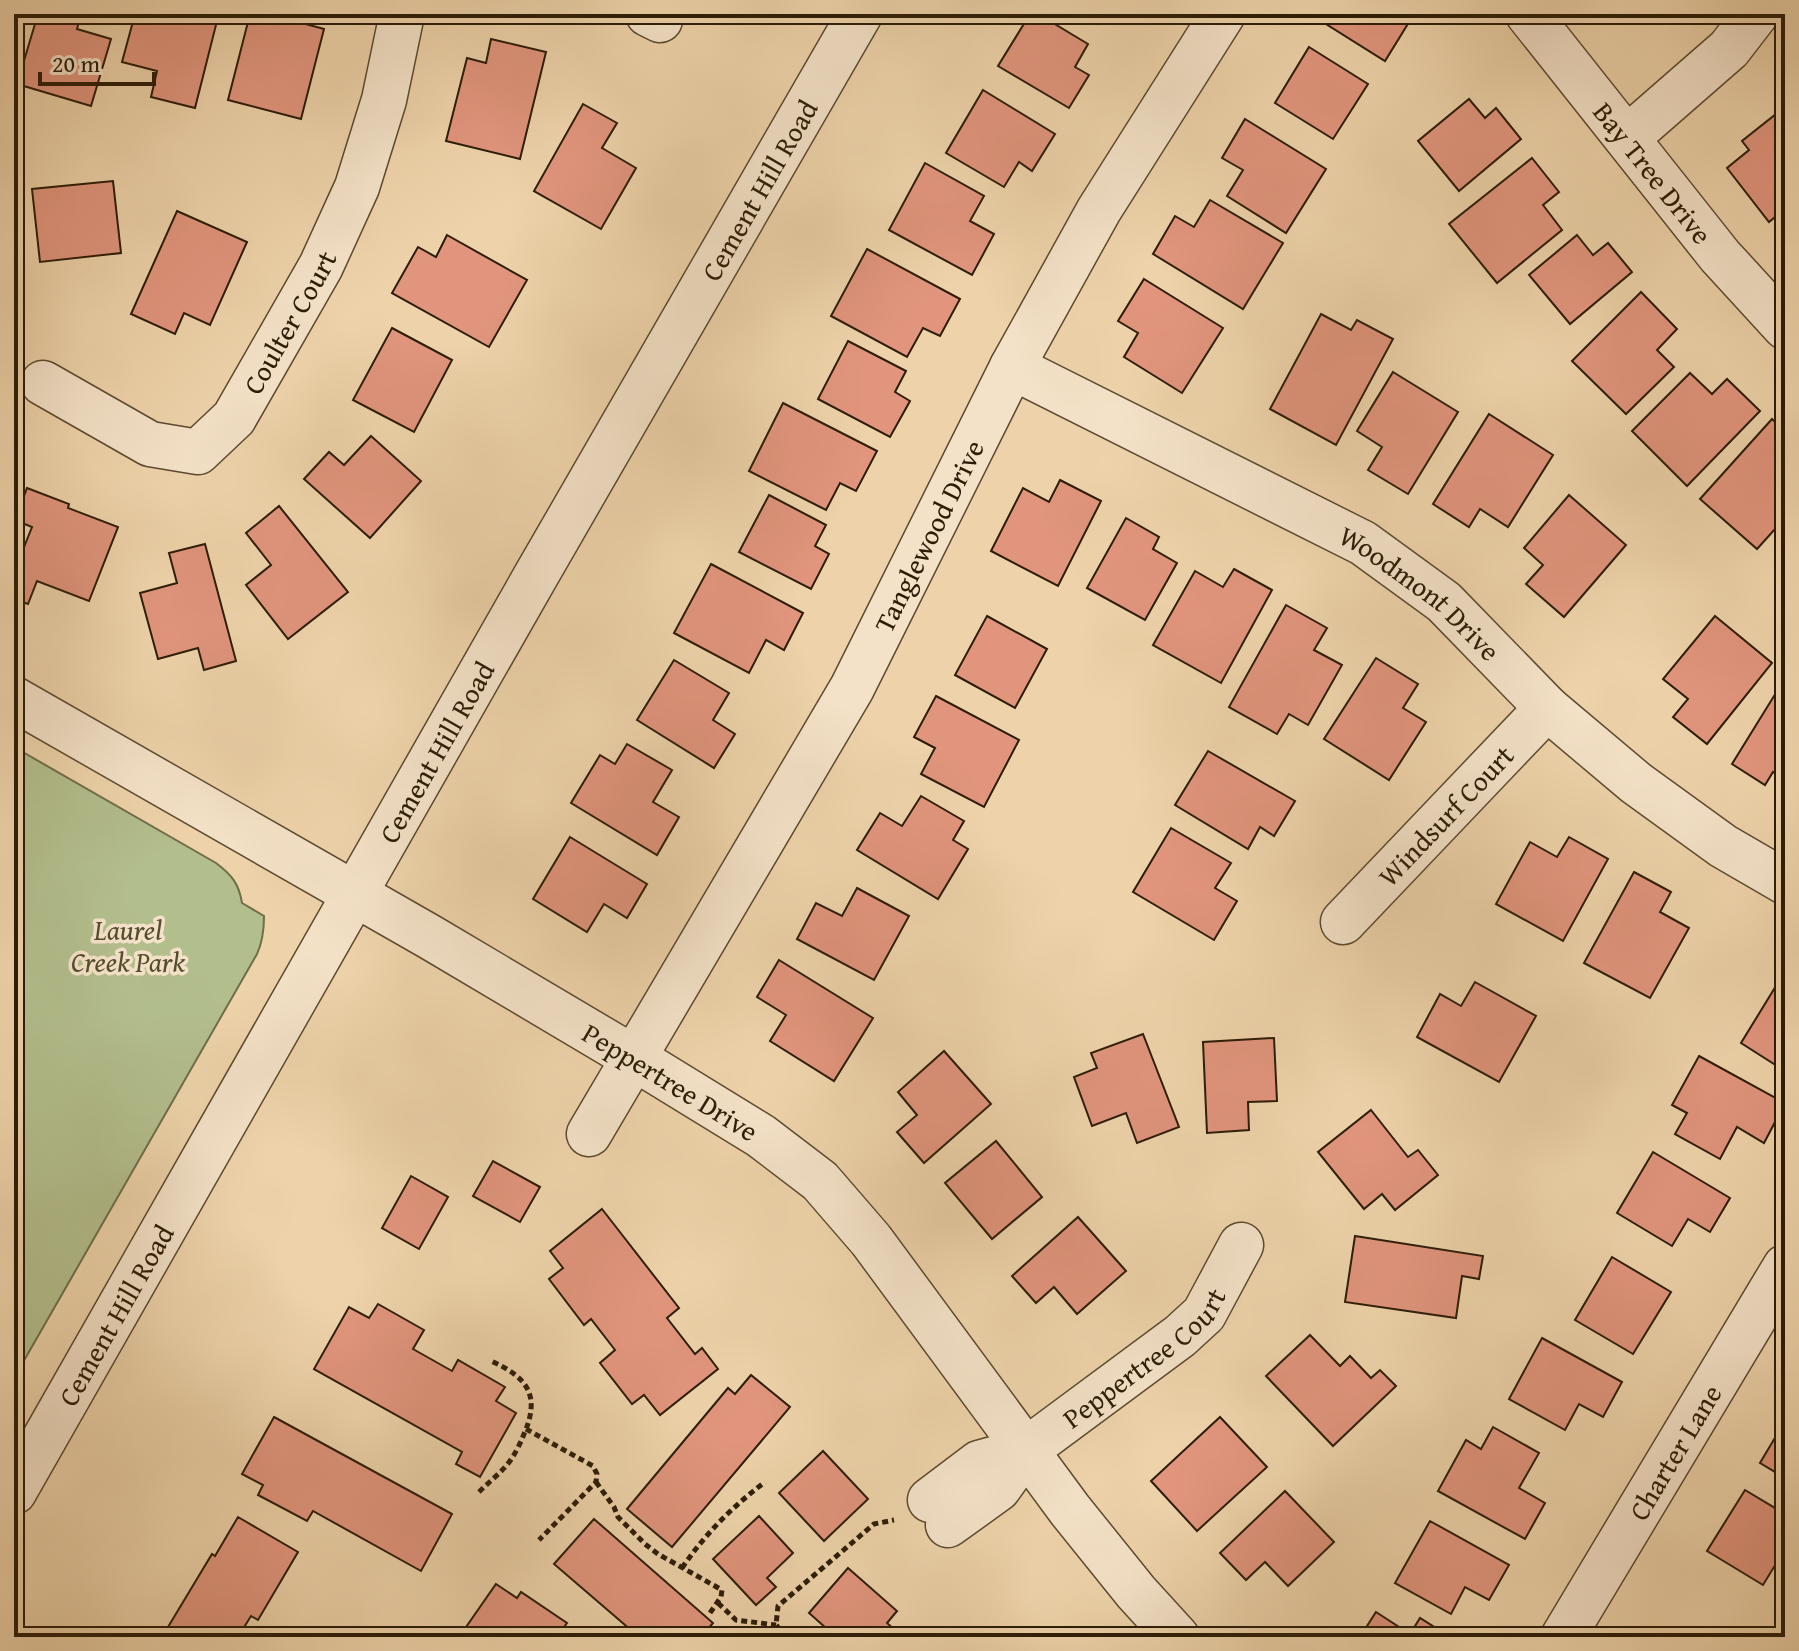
<svg xmlns="http://www.w3.org/2000/svg" width="1799" height="1651" viewBox="0 0 1799 1651" font-family="'Gentium Book Plus',serif">
<style>
.park{fill:#b3be8d;stroke:#706d4a;stroke-width:2}
.building{fill:#e1957d;stroke:#2c1c07;stroke-width:2}
.lines{fill:none;stroke-linecap:round;stroke-linejoin:round}
.minor-casing{stroke:#5c4a30;stroke-width:47}
.path{stroke:#2c1c07;stroke-width:5;stroke-dasharray:6 4;stroke-linecap:butt}
.minor{stroke:#f4e2c8;stroke-width:44}
.labels{text-anchor:middle;dominant-baseline:central;stroke-width:7;stroke-linejoin:round;paint-order:stroke}
.street-label{font-size:28px;fill:#2c1c07;stroke:#f4e2c8}
.park-label{font-size:28px;font-style:italic;fill:#544d2f;stroke:#f4e2c8}
</style>
<rect width="100%" height="100%" fill="#eed3aa"/>
<filter id="stains"><feTurbulence type="fractalNoise" baseFrequency=".0025" numOctaves="4"/><feColorMatrix values="0 0 0 0 .2 0 0 0 0 .09 0 0 0 0 .02 0 0 0 .5 -.17"/></filter>
<radialGradient id="worn" r=".72"><stop offset=".6" stop-color="#630" stop-opacity="0"/><stop offset="1" stop-color="#630" stop-opacity=".3"/></radialGradient>
<path class="park" d="M14,747L216,863C232,875 239,884 242,903L264,916C264,930 263,941 257,954L14,1378Z"/>
<g class="building">
<path d="M38,14H81L77,29L111,39L91,106L17,84Z"/>
<path d="M135,14H208L218,17L195,108L151,97L157,71L122,62Z"/>
<path d="M250,14H292L291,20L324,29L301,119L228,100Z"/>
<path d="M1030,14H1038L1088,44L1075,67L1089,75L1069,108L998,66Z"/>
<path d="M1080,14H1104L1097,24Z"/>
<path d="M1310,14H1414L1385,61Z"/>
<path d="M491,39L546,52L520,159L446,141L467,58L486,63Z"/>
<path d="M1309,47L1368,84L1333,139L1275,103Z"/>
<path d="M983,90L1055,134L1032,171L1019,162L1004,187L946,153Z"/>
<path d="M1469,99L1485,118L1496,108L1521,139L1459,191L1418,141Z"/>
<path d="M583,104L617,123L602,148L636,168L601,229L534,191Z"/>
<path d="M1776,114L1785,126V209L1769,222L1727,168L1749,150L1742,141Z"/>
<path d="M1245,119L1326,169L1286,233L1227,196L1243,170L1222,158Z"/>
<path d="M1532,158L1559,192L1543,205L1562,230L1497,283L1449,224Z"/>
<path d="M925,163L984,196L970,221L994,234L972,275L889,230Z"/>
<path d="M113,181L121,253L40,262L32,189Z"/>
<path d="M1210,200L1283,243L1243,309L1153,254L1175,216L1194,227Z"/>
<path d="M177,211L247,242L210,325L184,313L175,334L131,314Z"/>
<path d="M447,235L527,280L489,347L392,293L418,247L436,257Z"/>
<path d="M1577,235L1593,255L1608,243L1632,272L1570,324L1529,275Z"/>
<path d="M867,249L960,299L940,336L923,328L907,357L831,316Z"/>
<path d="M1144,279L1223,328L1182,393L1124,357L1138,333L1118,321Z"/>
<path d="M1641,292L1677,329L1657,350L1674,367L1626,414L1572,361Z"/>
<path d="M1321,314L1351,330L1357,320L1393,339L1336,445L1270,409Z"/>
<path d="M392,328L452,360L414,432L353,400Z"/>
<path d="M848,341L906,371L895,392L910,401L890,437L818,399Z"/>
<path d="M1393,372L1458,412L1408,494L1368,470L1382,447L1357,431Z"/>
<path d="M1690,373L1712,394L1727,379L1760,411L1687,486L1632,431Z"/>
<path d="M783,403L877,451L856,491L840,483L826,510L749,471Z"/>
<path d="M1489,414L1553,455L1508,527L1480,509L1469,527L1433,504Z"/>
<path d="M1772,419L1785,431V518L1757,549L1700,499Z"/>
<path d="M371,436L421,481L370,538L304,479L329,452L344,465Z"/>
<path d="M1060,480L1101,501L1058,586L991,551L1023,488L1049,502Z"/>
<path d="M27,488L69,504L68,508L118,527L89,601L37,581L28,604L14,599V572L32,527L15,520Z"/>
<path d="M769,495L826,525L815,546L829,554L811,589L739,552Z"/>
<path d="M1569,495L1626,545L1564,617L1526,584L1543,565L1524,548Z"/>
<path d="M279,506L348,592L288,639L246,585L271,565L246,533Z"/>
<path d="M1126,518L1159,537L1153,549L1177,563L1145,620L1087,588Z"/>
<path d="M205,544L236,661L204,670L198,648L158,659L140,593L177,583L169,553Z"/>
<path d="M711,564L803,613L784,650L766,640L749,673L674,633Z"/>
<path d="M1234,569L1272,590L1221,683L1153,645L1195,571L1223,587Z"/>
<path d="M1286,605L1327,628L1314,650L1342,665L1308,725L1289,714L1277,734L1229,707Z"/>
<path d="M987,616L1047,649L1015,708L955,675Z"/>
<path d="M1715,616L1772,663L1707,744L1673,717L1688,699L1663,679Z"/>
<path d="M1376,658L1418,684L1403,708L1426,722L1389,780L1324,739Z"/>
<path d="M674,660L729,693L713,720L735,734L714,768L637,720Z"/>
<path d="M936,696L1019,740L984,807L921,774L935,748L914,737Z"/>
<path d="M1774,696L1785,702V780L1773,772L1765,785L1732,764Z"/>
<path d="M627,744L672,770L653,802L679,817L657,855L571,803L600,755L615,764Z"/>
<path d="M1208,751L1295,801L1274,836L1260,827L1248,849L1175,805Z"/>
<path d="M921,796L964,821L953,840L968,849L938,899L857,850L880,813L902,826Z"/>
<path d="M1171,828L1231,863L1215,888L1237,901L1214,940L1133,892Z"/>
<path d="M570,837L647,884L627,918L604,904L587,932L533,899Z"/>
<path d="M1569,837L1608,859L1563,941L1496,904L1530,842L1557,857Z"/>
<path d="M1634,872L1671,892L1660,912L1689,928L1650,998L1584,963Z"/>
<path d="M857,888L909,916L874,980L797,939L816,903L842,916Z"/>
<path d="M779,960L873,1018L834,1081L770,1041L786,1015L757,997Z"/>
<path d="M1779,981L1785,985V1071L1741,1043Z"/>
<path d="M1475,982L1536,1016L1499,1082L1417,1037L1440,994L1461,1006Z"/>
<path d="M1143,1034L1179,1127L1137,1143L1126,1113L1092,1126L1074,1077L1097,1068L1091,1053Z"/>
<path d="M1274,1038L1277,1101L1248,1102L1249,1130L1207,1133L1203,1042Z"/>
<path d="M944,1051L991,1104L924,1163L897,1132L917,1115L898,1092Z"/>
<path d="M1699,1056L1785,1103L1764,1143L1737,1127L1720,1159L1675,1134L1687,1113L1672,1105Z"/>
<path d="M1371,1110L1408,1157L1418,1150L1438,1175L1395,1210L1382,1194L1364,1209L1318,1152Z"/>
<path d="M996,1141L1042,1197L992,1239L945,1183Z"/>
<path d="M1653,1152L1730,1198L1710,1232L1688,1219L1672,1246L1617,1213Z"/>
<path d="M493,1161L540,1187L520,1222L473,1196Z"/>
<path d="M411,1176L448,1197L419,1249L382,1228Z"/>
<path d="M602,1209L679,1308L667,1318L695,1354L702,1348L718,1369L660,1415L644,1395L632,1404L600,1363L615,1350L591,1319L584,1325L549,1279L563,1268L550,1251Z"/>
<path d="M1078,1217L1126,1271L1077,1314L1054,1287L1036,1303L1012,1276Z"/>
<path d="M1355,1236L1483,1256L1479,1279L1462,1276L1456,1318L1345,1302Z"/>
<path d="M1612,1257L1671,1292L1633,1354L1575,1320Z"/>
<path d="M378,1304L424,1330L413,1349L452,1371L458,1360L505,1387L496,1401L516,1413L480,1477L456,1464L462,1452L314,1369L349,1307L369,1318Z"/>
<path d="M1310,1335L1340,1366L1350,1356L1371,1378L1380,1370L1396,1386L1333,1446L1266,1376Z"/>
<path d="M1542,1338L1622,1382L1603,1417L1579,1404L1565,1430L1509,1399Z"/>
<path d="M751,1375L790,1407L672,1547L627,1509L728,1388L735,1394Z"/>
<path d="M274,1417L452,1514L421,1571L313,1511L307,1521L258,1495L263,1485L242,1474Z"/>
<path d="M1220,1417L1267,1467L1197,1531L1151,1481Z"/>
<path d="M1782,1426L1785,1428V1478L1760,1463Z"/>
<path d="M1493,1427L1539,1453L1519,1488L1545,1503L1525,1539L1438,1491L1466,1440L1481,1449Z"/>
<path d="M823,1451L868,1499L824,1541L779,1493Z"/>
<path d="M1745,1490L1785,1514V1549L1763,1585L1707,1551Z"/>
<path d="M1285,1491L1334,1542L1288,1586L1265,1562L1246,1580L1220,1553Z"/>
<path d="M759,1516L793,1553L767,1578L776,1587L756,1605L713,1559Z"/>
<path d="M238,1517L298,1552L258,1620L251,1616L238,1637H162L212,1554L215,1556Z"/>
<path d="M594,1519L713,1623L701,1637H639L554,1564Z"/>
<path d="M1430,1521L1509,1565L1489,1600L1465,1587L1451,1614L1395,1583Z"/>
<path d="M848,1568L897,1611L887,1623L903,1637H836L809,1613Z"/>
<path d="M496,1584L517,1598L521,1592L567,1623L559,1634L563,1637H475L464,1630Z"/>
<path d="M1376,1612L1410,1634L1420,1618L1450,1637H1360Z"/>
</g>
<g class="lines">
<g class="minor-casing">
<g id="minor">
<path d="M648,14L660,20"/>
<path id="s1" d="M1528,14L1720,256L1785,327"/>
<path d="M1627,138L1729,49L1756,14"/>
<path id="s2" d="M1012,367L1363,543L1444,602L1547,708L1636,783L1723,846L1785,882"/>
<path id="s3" d="M43,383L150,444L198,452L234,418L321,266L357,187L384,100L402,14"/>
<path id="s4" d="M14,699L430,937L634,1058L761,1136L820,1181L871,1240L1070,1510L1136,1592L1177,1637"/>
<path id="s5" d="M1343,922L1547,708"/>
<path id="s6" d="M589,1134L852,688L1012,367L1099,210L1223,14"/>
<path id="s7" d="M14,1492L534,579L860,14"/>
<path d="M930,1500L979,1463L1026,1450"/>
<path id="s8" d="M948,1525L998,1489L1026,1450L1180,1336L1204,1314L1241,1245"/>
<path id="s9" d="M1563,1637L1785,1267"/>
</g>
</g>
<g class="path">
<path d="M526,1429L593,1466L597,1474L596,1482L539,1540"/>
<path d="M596,1482L614,1507L618,1517L645,1544L658,1554L722,1590L721,1597L710,1613"/>
<path d="M479,1492C488,1483 498,1475 506,1466C514,1457 520,1444 524,1434C541,1395 527,1377 491,1361"/>
<path d="M682,1568C705,1534 733,1506 765,1482"/>
<path d="M718,1603L736,1620L776,1625"/>
<path d="M787,1637L776,1625L778,1606L874,1524L894,1520"/>
</g>
<use href="#minor" class="minor"/>
</g>
<g class="labels">
<g class="street-label">
<text stroke="none"><textPath href="#s1" startOffset="202">Bay Tree Drive</textPath></text>
<text stroke="none"><textPath href="#s7" startOffset="1500">Cement Hill Road</textPath></text>
<text stroke="none"><textPath href="#s3" startOffset="332">Coulter Court</textPath></text>
<text stroke="none"><textPath href="#s6" startOffset="688">Tanglewood Drive</textPath></text>
<text stroke="none"><textPath href="#s2" startOffset="468">Woodmont Drive</textPath></text>
<text stroke="none"><textPath href="#s7" startOffset="852">Cement Hill Road</textPath></text>
<text stroke="none"><textPath href="#s5" startOffset="148">Windsurf Court</textPath></text>
<text stroke="none"><textPath href="#s4" startOffset="760">Peppertree Drive</textPath></text>
<text stroke="none"><textPath href="#s7" startOffset="204">Cement Hill Road</textPath></text>
<text stroke="none"><textPath href="#s8" startOffset="260">Peppertree Court</textPath></text>
<text stroke="none"><textPath href="#s9" startOffset="216">Charter Lane</textPath></text>
</g>
<g class="park-label">
<text x="128" y="929">Laurel<tspan x="128" dy="32">Creek Park</tspan></text>
</g>
</g>
<rect width="1799" height="1651" fill="none" stroke="#eed3aa" stroke-width="48"/>
<rect x="16" y="16" width="1767" height="1619" fill="none" stroke="#2c1c07" stroke-width="4"/>
<rect x="24" y="24" width="1751" height="1603" fill="none" stroke="#2c1c07" stroke-width="2"/>
<path d="M40 72v12h114v-12" fill="none" stroke="#2c1c07" stroke-width="4"/>
<text x="52" y="72" font-size="24" fill="#2c1c07" stroke="#f4e2c8" stroke-width="6" paint-order="stroke">20 m</text>
<rect width="100%" height="100%" filter="url(#stains)"/>
<rect width="100%" height="100%" fill="url(#worn)"/>
</svg>
